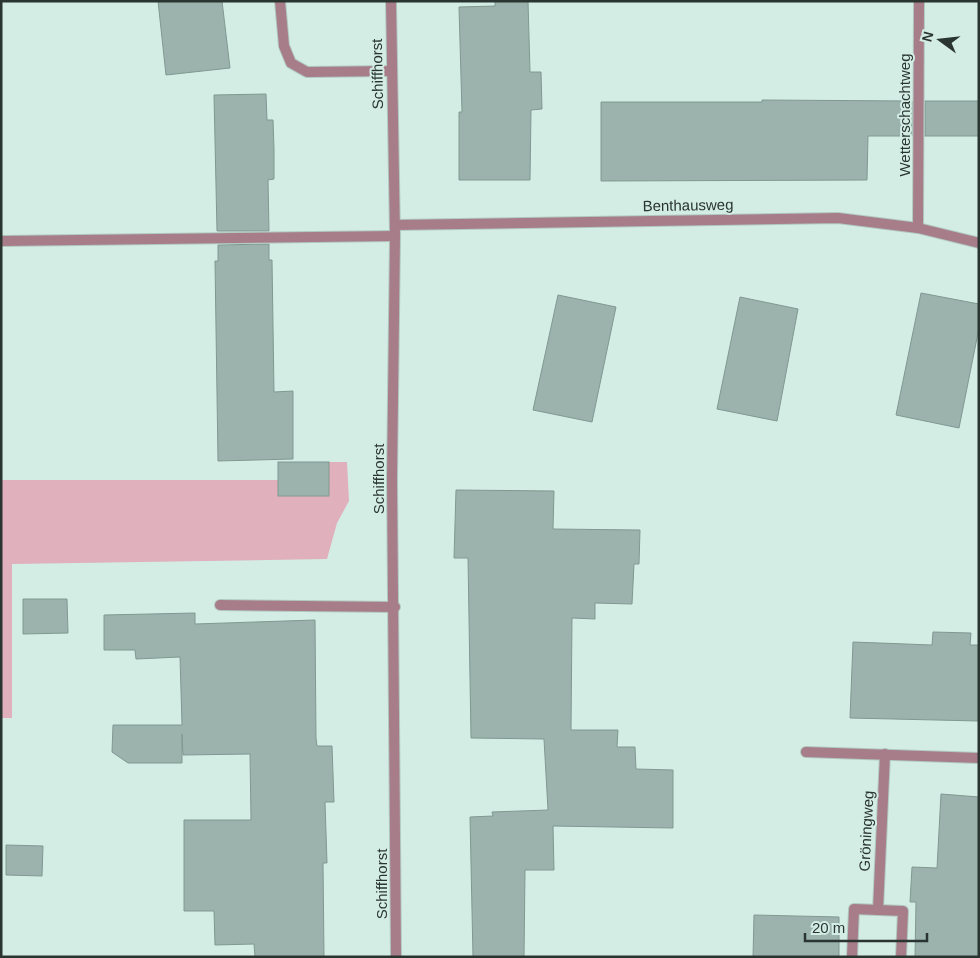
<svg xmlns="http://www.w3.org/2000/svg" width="980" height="958" viewBox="0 0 980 958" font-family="Helvetica,sans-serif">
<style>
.green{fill:#e0b0bd}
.building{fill:#9bb3ac;stroke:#809891}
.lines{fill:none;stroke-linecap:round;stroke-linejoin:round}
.lane-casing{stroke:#b1c8c1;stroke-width:12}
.street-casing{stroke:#b1c8c1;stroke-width:12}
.lane{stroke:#a77d89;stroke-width:10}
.street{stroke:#a77d89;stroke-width:10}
.labels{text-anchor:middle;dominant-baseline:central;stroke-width:4;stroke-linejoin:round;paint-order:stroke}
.street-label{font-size:15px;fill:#2a3431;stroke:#d3ede5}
</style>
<rect width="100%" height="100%" fill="#d3ede5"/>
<path class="green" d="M329,462H347L349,501L337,523L327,559L12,564V718H1V480H278V496H329Z"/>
<g class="building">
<path d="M158,1H222L230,68L166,75Z"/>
<path d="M495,1H528L530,72H541L542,109L531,110L530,180H459V112H462L459,7L495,6Z"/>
<path d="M266,94L267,120H273L274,149V179L268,180L269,231H217L214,95Z"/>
<path d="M762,100L912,101V136H868L867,180L601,181V102H762Z"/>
<rect x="925" y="101" width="54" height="35"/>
<path d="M269,244V260H272L274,392L293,391V459L218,461L215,261H218V245Z"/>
<path d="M921,293L979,304V328L959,428L896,415Z"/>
<path d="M558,295L616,307L592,422L533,410Z"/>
<path d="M740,297L798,309L777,421L717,409Z"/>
<rect x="278" y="462" width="51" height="34"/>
<path d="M456,490L554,491L553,529L640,530L639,564H634L632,604L595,603V619L572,618L571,730H618L617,747H635L636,769L673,770V828L553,826L554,870H525L524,957H473L470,817L493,816L492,812L548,810L544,739L471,738L468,558H454Z"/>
<path d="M23,599H67L68,633L23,634Z"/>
<path d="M195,613V624L315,620L316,738L317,746H332L334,802H325L327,863H323L324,957H255L254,944L215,945L214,911H184V820H251L250,754L183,755L182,734V763H128L112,752L113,725H182L180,657L136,659L135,650H104V615Z"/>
<path d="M933,632L971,633L970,645H979V721L850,718L853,642L932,645Z"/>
<path d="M941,794L979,797V957H915L916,902H910L912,867L937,868Z"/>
<path d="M6,845L43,846L42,876L6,875Z"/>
<path d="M754,915L839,917V957H753Z"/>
</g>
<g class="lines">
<g class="lane-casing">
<g id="lane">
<path d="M280,1L284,46L291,63L307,72L391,71"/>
<path d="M1,241L395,236"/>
<path d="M220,605L395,607"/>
<path d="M878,910L885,754"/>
<path d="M852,957L854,909L903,911L901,957"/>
</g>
</g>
<g class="street-casing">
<g id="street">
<path d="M391,1L395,236L392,478L396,957"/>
<path d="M395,225L838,218L918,228L979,243"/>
<path d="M918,228L919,1"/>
<path d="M806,752L979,758"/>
</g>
</g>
<use href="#lane" class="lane"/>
<use href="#street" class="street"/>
</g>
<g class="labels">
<g class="street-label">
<text transform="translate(377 74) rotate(-91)">Schiffhorst</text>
<text transform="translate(904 115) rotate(-90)">Wetterschachtweg</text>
<text transform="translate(688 205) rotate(-1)">Benthausweg</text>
<text transform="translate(378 479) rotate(-90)">Schiffhorst</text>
<text transform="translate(866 831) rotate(-87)">Gröningweg</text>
<text transform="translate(381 884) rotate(-90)">Schiffhorst</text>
</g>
</g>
<rect width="980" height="958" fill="none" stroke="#2a3431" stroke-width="5"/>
<g transform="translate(940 40) rotate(285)" stroke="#d3ede5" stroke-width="4" paint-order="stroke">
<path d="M0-4L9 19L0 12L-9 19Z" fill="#2a3431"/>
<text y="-8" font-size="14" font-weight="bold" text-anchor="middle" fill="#2a3431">N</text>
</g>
<path d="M805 933v8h122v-8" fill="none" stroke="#2a3431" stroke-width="2.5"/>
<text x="812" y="933" font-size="15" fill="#2a3431" stroke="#d3ede5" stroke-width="4" paint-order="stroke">20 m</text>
</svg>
